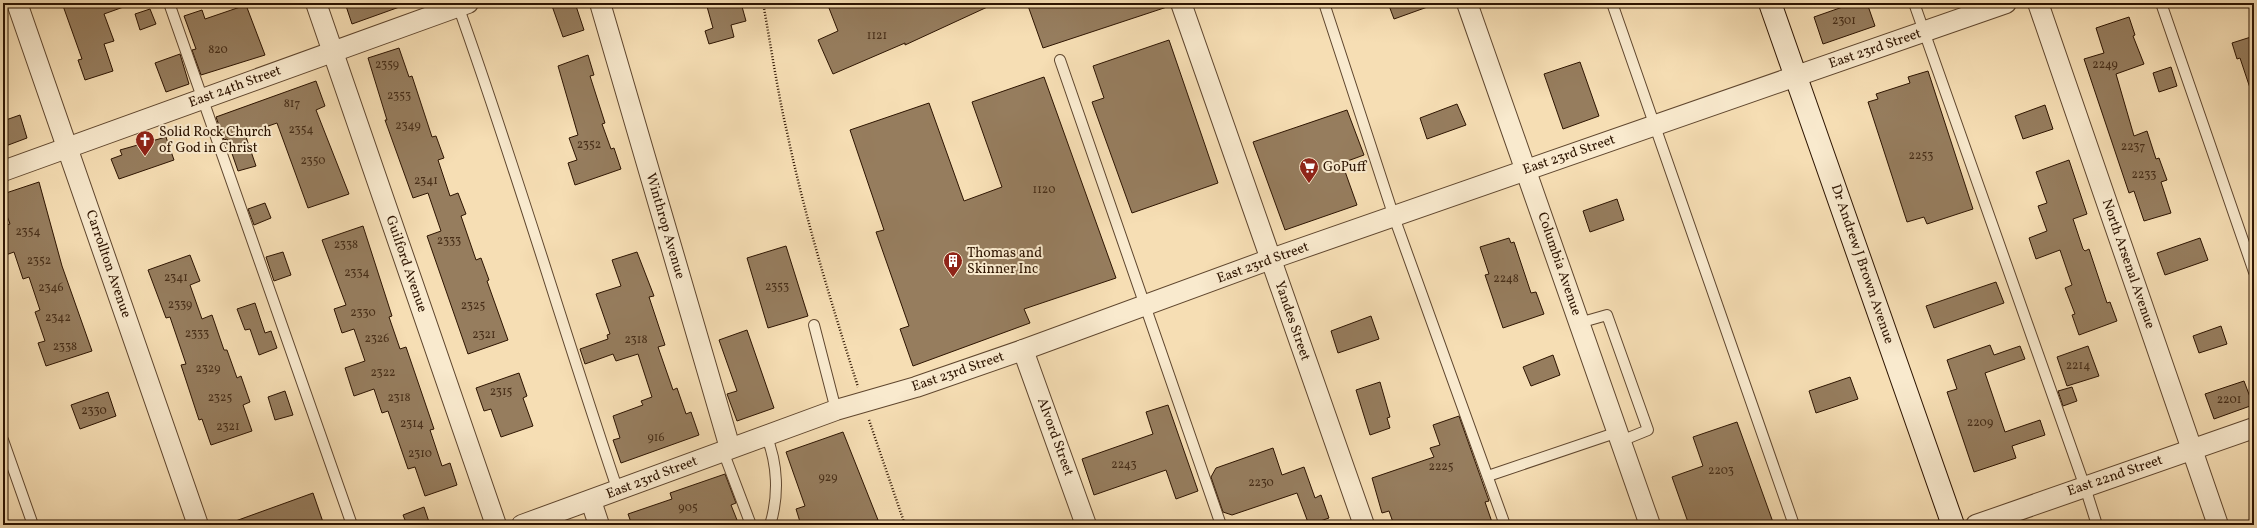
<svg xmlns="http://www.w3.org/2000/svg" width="2257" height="528" viewBox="0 0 2257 528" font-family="Vollkorn,serif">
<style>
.building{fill:#967d5e;stroke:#2d1401}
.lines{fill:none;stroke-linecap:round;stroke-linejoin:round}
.service-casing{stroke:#5f462e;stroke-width:12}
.minor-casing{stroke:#5f462e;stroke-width:22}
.secondary-casing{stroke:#2d1401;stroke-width:24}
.path{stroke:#2d1401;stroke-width:2.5;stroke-dasharray:1 2;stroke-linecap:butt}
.service{stroke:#f9eace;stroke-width:10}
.minor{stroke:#f9eace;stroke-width:20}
.secondary{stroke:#f9eace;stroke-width:22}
.labels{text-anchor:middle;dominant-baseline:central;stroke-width:4;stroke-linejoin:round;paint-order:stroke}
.number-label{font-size:12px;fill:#472e18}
.street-label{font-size:14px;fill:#2d1401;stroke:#f9eace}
.poi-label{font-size:14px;fill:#2d1401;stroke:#f9eace;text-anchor:start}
</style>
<rect width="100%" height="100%" fill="#f6deb4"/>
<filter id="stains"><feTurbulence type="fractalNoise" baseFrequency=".005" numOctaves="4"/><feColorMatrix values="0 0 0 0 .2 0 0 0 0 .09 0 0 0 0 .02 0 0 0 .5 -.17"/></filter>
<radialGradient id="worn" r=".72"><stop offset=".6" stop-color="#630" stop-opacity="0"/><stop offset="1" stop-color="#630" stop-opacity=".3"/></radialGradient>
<g class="building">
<path d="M62,3H129V5L104,14L114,41L104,44L113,71L85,80L78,60L82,59Z"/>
<path d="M345,3H405V5L352,24Z"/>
<path d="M551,3H575L584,30L563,37Z"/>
<path d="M706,3H741L746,21L731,25L734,37L709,44L705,31L713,28Z"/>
<path d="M827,3H996L905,45V43L833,74L818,40L838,31Z"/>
<path d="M1027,3H1170V6L1043,48Z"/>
<path d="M1388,3H1433V5L1394,19Z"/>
<path d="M1854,3H1867L1875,26L1823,44L1814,17Z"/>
<path d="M246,5L265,55L201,75L192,50L196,49L184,16L202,10L205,19Z"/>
<path d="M150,9L156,24L140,30L135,14Z"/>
<path d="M2129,17L2135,35L2133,36L2144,64L2116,74L2134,136L2147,131L2156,159L2159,158L2167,180L2161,182L2171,213L2144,221L2134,191L2129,193L2084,59L2104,53L2096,28Z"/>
<path d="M2254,36V94H2252L2240,58L2237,59L2232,43Z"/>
<path d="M1169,40L1218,183L1132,213L1092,102L1104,98L1093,66Z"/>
<path d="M399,48L409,77L412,76L432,137L436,136L444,158L438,160L450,196L458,193L466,214L461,216L476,260L481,258L489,280L487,281L508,340L468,354L427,236L441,231L428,193L413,198L385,120H387L368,58Z"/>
<path d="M180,54L189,84L166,92L155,63Z"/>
<path d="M588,55L594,75L590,76L605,123L602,124L611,149L614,148L621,169L575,185L568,163L577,160L569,138L578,135L558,66Z"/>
<path d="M1580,62L1599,116L1563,129L1544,74Z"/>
<path d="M2171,67L2177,86L2159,92L2153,73Z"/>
<path d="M1928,71L1973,209L1927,224L1924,217L1907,222L1868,102L1878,99L1876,94L1910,83L1908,77Z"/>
<path d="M1044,77L1116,278L1024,309L1030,323L913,366L900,329L909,326L876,232L884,230L850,130L929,103L964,201L1002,187L972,102Z"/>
<path d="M316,81L325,106L316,110L349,194L308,208L277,123L245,134L256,166L238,171L227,139L224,140L216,117Z"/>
<path d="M1457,104L1466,125L1427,139L1420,118Z"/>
<path d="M2045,105L2053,129L2023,139L2015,116Z"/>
<path d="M1347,110L1364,155L1342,163L1357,205L1285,230L1253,142Z"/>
<path d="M20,115L27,138L3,147V121Z"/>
<path d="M166,137L174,160L119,179L111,159L122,155L120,150Z"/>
<path d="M2069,160L2087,214L2073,219L2083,249L2085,251L2089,249L2107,303L2110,302L2117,321L2079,335L2072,315L2075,314L2065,288L2072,285L2060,250L2036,259L2029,238L2047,231L2038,206L2047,203L2036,172Z"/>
<path d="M39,182L62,266L92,351L46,366L38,343L45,341L35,312L40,310L29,277L23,279L14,252L3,256V226L10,224L3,205V194Z"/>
<path d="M1617,199L1624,220L1590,232L1583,211Z"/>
<path d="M265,203L271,218L254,225L248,209Z"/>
<path d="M363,226L392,316L389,317L400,349L406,347L434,429L430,430L442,466L450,463L457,485L425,496L415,467L408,469L388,411L382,413L374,389L354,396L345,368L365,361L354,329L342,333L334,309L346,305L322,240Z"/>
<path d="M1509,238L1511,243L1514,242L1531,293L1536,292L1544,314L1503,328L1485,275L1489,274L1480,247Z"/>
<path d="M2200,238L2208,260L2165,275L2157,253Z"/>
<path d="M786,246L808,316L768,328L747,258Z"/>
<path d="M283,252L291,275L274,281L266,257Z"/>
<path d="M637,252L654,296L649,297L665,345L658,347L673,390L677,388L686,414L691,412L699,435L621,463L613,440L620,438L613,416L643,405L641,401L652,397L638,354L616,361L613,354L585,364L580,349L608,339L607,335L610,334L596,294L621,286L612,260Z"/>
<path d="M190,255L200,281L190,285L202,319L212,315L224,350H227L237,378L241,376L250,402L243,405L252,431L211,445L202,419L199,420L181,365L186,364L170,317L166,318L148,270Z"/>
<path d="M1996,282L2004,303L1934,328L1926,306Z"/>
<path d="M255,303L265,333L271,331L277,348L259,355L250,329L245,330L237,309Z"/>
<path d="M1371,316L1379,339L1338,353L1331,331Z"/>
<path d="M2221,326L2227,344L2199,353L2193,336Z"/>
<path d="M747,330L774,408L737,421L727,394L737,391L719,340Z"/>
<path d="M1990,345L1994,355L2020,346L2025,359L1985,373L2005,432L2040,420L2045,435L2012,446L2016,458L1974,472L1947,392L1957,389L1947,360Z"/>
<path d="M2088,346L2099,376L2067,386L2057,357Z"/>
<path d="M1553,355L1560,375L1531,386L1523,367Z"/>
<path d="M519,373L527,396L523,398L533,426L501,437L491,409L484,411L476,388Z"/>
<path d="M1850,377L1858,399L1816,413L1809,391Z"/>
<path d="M2244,381L2253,405L2214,419L2205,394Z"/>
<path d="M1380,382L1390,417L1387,418L1390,428L1370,435L1356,390Z"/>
<path d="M2072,387L2077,401L2063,406L2058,391Z"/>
<path d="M285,391L293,415L275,420L268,397Z"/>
<path d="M108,392L116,416L80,429L71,405Z"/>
<path d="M1168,405L1198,491L1176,499L1166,470L1094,495L1082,459L1153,434L1146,412Z"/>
<path d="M1459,416L1489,501L1485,502L1493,525H1394L1389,511L1382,513L1372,478L1434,457L1430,448L1440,445L1433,425Z"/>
<path d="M1737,422L1774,525H1689L1672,477L1703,466L1693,437Z"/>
<path d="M843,432L880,525H801L796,509L805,506L786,452Z"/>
<path d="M1273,448L1282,475L1304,467L1315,498L1321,495L1329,518L1309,525L1297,493L1232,515L1223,512L1211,477L1216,468Z"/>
<path d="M725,474L736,503L731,505L739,525H632L628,514L672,499L670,493Z"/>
<path d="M313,493L324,525H230V523Z"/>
<path d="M424,507L430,525H407L403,515Z"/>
</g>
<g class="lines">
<g class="service-casing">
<g id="service">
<path d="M169,3L352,525"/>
<path d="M457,3C515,164 563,329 618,491"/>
<path d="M1324,3L1394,217L1505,525"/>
<path d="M1612,3L1794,525"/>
<path d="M1914,3L2085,487L2097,525"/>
<path d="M2161,3L2254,272"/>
<path d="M1060,60L1221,525"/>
<path d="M1579,323L1607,315L1648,430L1621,441"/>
<path d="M814,325L836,410"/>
<path d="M766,435C778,464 779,496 770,525"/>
<path d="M3,440L33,525"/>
<path d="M723,451L751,525"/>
<path d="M1488,476L1618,432"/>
</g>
</g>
<g class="minor-casing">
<g id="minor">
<path d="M17,3L198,525"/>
<path d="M316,3L496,525"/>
<path d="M600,3L730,448"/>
<path d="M1181,3L1364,525"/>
<path d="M1467,3L1650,525"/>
<path d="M2038,3L2218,525"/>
<path d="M3,171L468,3"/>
<path d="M1023,350L1086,525"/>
<path d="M591,501L599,525"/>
<path d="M522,525L836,410L916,387L1023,350L1271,259L2006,3"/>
<path d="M1976,525L2254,428"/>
</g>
</g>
<g class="secondary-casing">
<path id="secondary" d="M1770,3L1953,525"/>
</g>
<g class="path">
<path d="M763,3C771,46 777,89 787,132C805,218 831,302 858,387"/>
<path d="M869,420L905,525"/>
</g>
<use href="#service" class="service"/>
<use href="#minor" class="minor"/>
<use href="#secondary" class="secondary"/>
</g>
<defs>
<g id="church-pin" transform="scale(1)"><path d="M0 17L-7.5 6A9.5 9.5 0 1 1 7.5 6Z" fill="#8f2418" stroke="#f9eace"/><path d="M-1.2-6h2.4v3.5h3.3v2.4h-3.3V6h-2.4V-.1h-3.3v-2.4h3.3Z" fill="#fff"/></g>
<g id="supermarket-pin" transform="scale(1)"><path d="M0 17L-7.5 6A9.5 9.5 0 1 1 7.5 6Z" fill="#8f2418" stroke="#f9eace"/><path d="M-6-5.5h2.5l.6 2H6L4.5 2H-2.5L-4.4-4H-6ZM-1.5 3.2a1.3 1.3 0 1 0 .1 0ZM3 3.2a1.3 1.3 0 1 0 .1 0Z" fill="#fff"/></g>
<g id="building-pin" transform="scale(1)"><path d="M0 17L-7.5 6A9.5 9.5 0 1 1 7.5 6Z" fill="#8f2418" stroke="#f9eace"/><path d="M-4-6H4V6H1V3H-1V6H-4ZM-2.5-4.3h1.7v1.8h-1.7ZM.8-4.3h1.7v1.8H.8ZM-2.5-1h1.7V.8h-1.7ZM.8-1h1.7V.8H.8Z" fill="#fff"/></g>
</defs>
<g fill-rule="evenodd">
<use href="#church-pin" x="145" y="140"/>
<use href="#supermarket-pin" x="1309" y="167"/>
<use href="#building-pin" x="953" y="261"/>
</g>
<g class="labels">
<g class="number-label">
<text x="1844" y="21">2301</text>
<text x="877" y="36">1121</text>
<text x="218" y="50">820</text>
<text x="387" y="65">2359</text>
<text x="2105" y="65">2249</text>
<text x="399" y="96">2353</text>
<text x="292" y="104">817</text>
<text x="408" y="126">2349</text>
<text x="301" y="130">2354</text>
<text x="589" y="145">2352</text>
<text x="2133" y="147">2237</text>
<text x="1921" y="156">2253</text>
<text x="313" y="161">2350</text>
<text x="2144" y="175">2233</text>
<text x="426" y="181">2341</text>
<text x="1044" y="190">1120</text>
<text x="28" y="232">2354</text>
<text x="449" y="241">2333</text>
<text x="346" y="245">2338</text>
<text x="39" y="261">2352</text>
<text x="357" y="273">2334</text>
<text x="176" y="278">2341</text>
<text x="1506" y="279">2248</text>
<text x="777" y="287">2353</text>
<text x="51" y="288">2346</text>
<text x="180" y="305">2339</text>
<text x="473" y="306">2325</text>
<text x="363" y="313">2330</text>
<text x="58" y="318">2342</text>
<text x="197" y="334">2333</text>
<text x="484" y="335">2321</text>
<text x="377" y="339">2326</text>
<text x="636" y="340">2318</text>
<text x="65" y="347">2338</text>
<text x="2078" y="366">2214</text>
<text x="208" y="369">2329</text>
<text x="383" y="373">2322</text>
<text x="501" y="392">2315</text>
<text x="220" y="398">2325</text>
<text x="399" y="398">2318</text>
<text x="2229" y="400">2201</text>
<text x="94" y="411">2330</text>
<text x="1980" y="423">2209</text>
<text x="412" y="424">2314</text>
<text x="228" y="427">2321</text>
<text x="656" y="438">916</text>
<text x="420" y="454">2310</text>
<text x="1124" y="465">2243</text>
<text x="1441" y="467">2225</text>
<text x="1721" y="471">2203</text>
<text x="828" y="478">929</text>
<text x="1261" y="483">2230</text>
<text x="688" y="508">905</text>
</g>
<g class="street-label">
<text transform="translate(1875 49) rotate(-19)">East 23rd Street</text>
<text transform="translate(235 87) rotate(-20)">East 24th Street</text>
<text transform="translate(1569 155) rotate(-19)">East 23rd Street</text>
<text transform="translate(665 226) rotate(74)">Winthrop Avenue</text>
<text transform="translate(1263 263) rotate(-20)">East 23rd Street</text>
<text transform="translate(108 264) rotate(71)">Carrollton Avenue</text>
<text transform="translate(406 264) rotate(71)">Guilford Avenue</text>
<text transform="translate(1559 264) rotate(71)">Columbia Avenue</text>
<text transform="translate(1862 264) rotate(71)">Dr Andrew J Brown Avenue</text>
<text transform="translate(2128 264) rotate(71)">North Arsenal Avenue</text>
<text transform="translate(1292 321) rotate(71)">Yandes Street</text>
<text transform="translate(958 372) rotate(-19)">East 23rd Street</text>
<text transform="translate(1055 437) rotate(70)">Alvord Street</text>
<text transform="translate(2115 476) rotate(-19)">East 22nd Street</text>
<text transform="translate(652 478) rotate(-21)">East 23rd Street</text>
</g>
<g class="poi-label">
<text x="159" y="132">Solid Rock Church<tspan x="159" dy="16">of God in Christ</tspan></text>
<text x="1323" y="167">GoPuff</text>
<text x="967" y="253">Thomas and<tspan x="967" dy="16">Skinner Inc</tspan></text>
</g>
</g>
<rect width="2257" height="528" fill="none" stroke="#f6deb4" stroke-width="16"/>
<rect x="4" y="4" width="2249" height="520" fill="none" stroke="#2d1401" stroke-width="2"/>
<rect x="8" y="8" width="2241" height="512" fill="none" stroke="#2d1401"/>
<rect width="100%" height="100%" filter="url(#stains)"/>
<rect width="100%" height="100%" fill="url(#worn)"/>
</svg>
